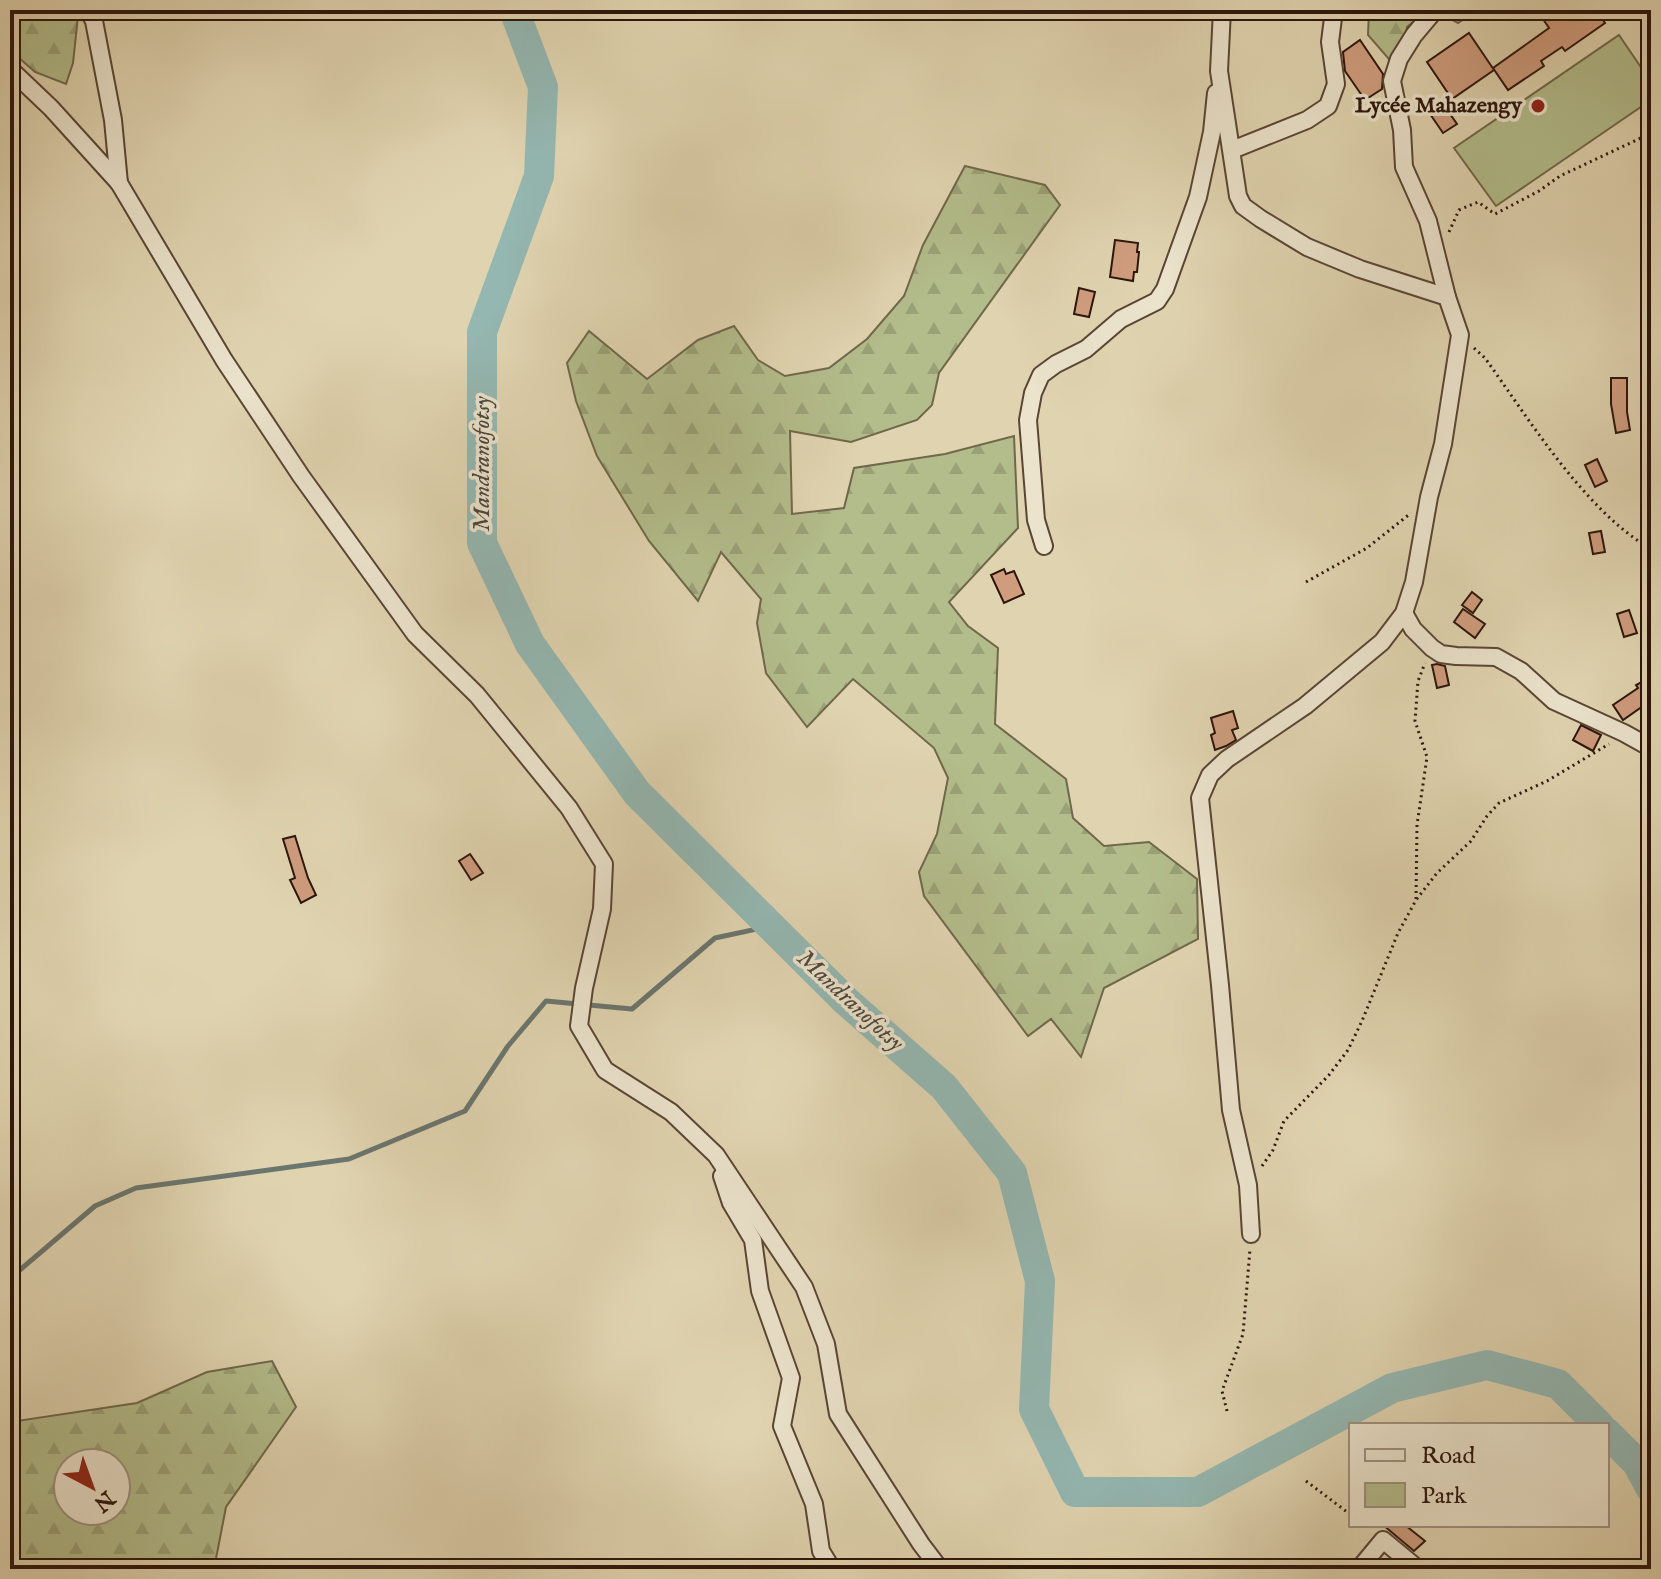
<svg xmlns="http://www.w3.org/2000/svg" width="1661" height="1579" viewBox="0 0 1661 1579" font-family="'IM FELL English',serif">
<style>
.green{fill:#b3bc8b;stroke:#70684c;stroke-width:2}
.forest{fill:url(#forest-firs);stroke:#70684c;stroke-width:2;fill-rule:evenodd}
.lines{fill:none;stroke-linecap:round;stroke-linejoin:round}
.stream{stroke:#6b766f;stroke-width:5}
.river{stroke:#94b7b1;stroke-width:30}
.building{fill:#cf9d7e;stroke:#2d150c;stroke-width:2}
.lane-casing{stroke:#5a4535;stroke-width:12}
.street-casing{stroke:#5a4535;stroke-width:20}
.path{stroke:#2d150c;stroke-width:3;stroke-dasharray:2 4;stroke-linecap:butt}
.lane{stroke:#ebe3cc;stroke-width:8}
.street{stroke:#ebe3cc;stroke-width:16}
.poi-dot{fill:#8f2418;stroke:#ebe3cc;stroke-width:3}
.labels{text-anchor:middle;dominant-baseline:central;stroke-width:7;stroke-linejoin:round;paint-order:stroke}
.poi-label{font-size:22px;font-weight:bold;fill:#2d150c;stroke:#ebe3cc;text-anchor:end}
.water-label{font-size:24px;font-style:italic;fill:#4c463e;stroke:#ebe3cc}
</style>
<defs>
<pattern id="forest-firs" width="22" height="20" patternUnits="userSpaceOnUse" patternTransform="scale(2)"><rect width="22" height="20" fill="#b3bc8b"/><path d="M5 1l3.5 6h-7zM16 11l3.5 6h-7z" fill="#9aa177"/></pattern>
</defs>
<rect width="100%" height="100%" fill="#e0d4b0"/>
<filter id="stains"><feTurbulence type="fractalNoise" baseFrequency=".0025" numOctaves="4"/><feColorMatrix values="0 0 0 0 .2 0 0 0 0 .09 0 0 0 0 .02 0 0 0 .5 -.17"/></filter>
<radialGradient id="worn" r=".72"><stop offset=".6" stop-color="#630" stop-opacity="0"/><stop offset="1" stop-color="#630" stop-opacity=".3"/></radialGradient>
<path class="green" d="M1619,35L1651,82V100L1496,206L1454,148Z"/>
<g class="forest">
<path d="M10,10H75L78,16L73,63L66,84L35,72L10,50Z"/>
<path d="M1369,10H1428L1407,27L1404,58L1394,65L1368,35Z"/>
<path d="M1435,10H1477L1458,23Z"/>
<path d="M965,166L1045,185L1060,205L939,373L932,405L917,420L851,442L790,431L792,514L844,508L854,468L945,454L1014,436L1018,528L949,602L968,626L998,648L995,724L1066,779L1073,818L1104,846L1149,842L1197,879L1198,939L1104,988L1081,1057L1051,1019L1028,1036L924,896L919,872L937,834L948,778L934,748L853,679L807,727L766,673L757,623L761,599L721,552L698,601L649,541L597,456L576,401L567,363L589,331L647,379L698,340L734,326L758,360L785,376L829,368L867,339L904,296L923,245Z"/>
<path d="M272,1361L296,1407L226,1507L214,1569H10V1422L137,1403L207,1372ZM116,1463V1511H68V1463Z"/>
</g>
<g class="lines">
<path class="stream" d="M10,1276L14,1275L95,1206L136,1188L349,1159L465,1111L508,1046L546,1001L632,1009L715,938L771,926"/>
<g class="river">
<path d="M514,10L543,87L539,176L482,332V543L530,644L637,793L846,1001L944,1087L1012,1173L1040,1281L1034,1409L1075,1492H1198L1392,1388L1487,1365L1558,1384L1599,1425"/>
<path d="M1607,1433L1637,1463L1651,1489"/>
</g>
</g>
<g class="building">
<path d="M1537,10H1596L1605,23L1565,51L1562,47L1541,61L1544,66L1508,90L1493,68L1549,28Z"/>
<path d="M1469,33L1494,70L1452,99L1427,62Z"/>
<path d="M1360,40L1383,74L1382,89L1365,100L1345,71L1343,52Z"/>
<path d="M1441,101L1457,124L1443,133L1428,111Z"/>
<path d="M1115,240L1138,243L1137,252H1139L1137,272H1134L1133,281L1110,277Z"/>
<path d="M1079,288L1095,292L1089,317L1074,314Z"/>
<path d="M1611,378H1627V412L1630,430L1616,433L1611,404Z"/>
<path d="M1597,459L1607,481L1595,487L1585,465Z"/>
<path d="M1601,531L1605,552L1593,554L1589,533Z"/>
<path d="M1004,569L1006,574L1014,571L1024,594L1004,603L991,575Z"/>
<path d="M1472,592L1482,600L1473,613L1462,605Z"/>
<path d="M1463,609L1485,624L1475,638L1454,622Z"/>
<path d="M1629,610L1637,633L1624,637L1617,614Z"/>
<path d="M1437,664L1445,666L1449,685L1437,688L1432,665Z"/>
<path d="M1651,677V713L1646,704L1623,720L1613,705L1638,688L1636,685Z"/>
<path d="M1233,711L1238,728L1232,730L1236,740L1226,746L1215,750L1211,735L1215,733L1211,718Z"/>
<path d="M1581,725L1601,735L1593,751L1573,740Z"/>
<path d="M295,836L308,878L316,895L301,903L290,880L295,878L283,839Z"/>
<path d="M470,854L483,873L471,880L459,861Z"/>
<path d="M1383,1525H1405L1425,1541L1414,1551Z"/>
</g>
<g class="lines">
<g class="lane-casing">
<path id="lane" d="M1486,10L1487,12"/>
</g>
<g class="street-casing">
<g id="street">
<path d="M88,10L94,21L113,120L119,183"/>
<path d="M1222,10L1219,71L1238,196L1243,206L1261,219L1307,247L1360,269L1447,297L1460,335L1443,444L1429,497L1414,582L1404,613L1382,642L1305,706L1227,759L1210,775L1200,798L1220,985L1231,1110L1248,1185L1251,1234"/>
<path d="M1435,10L1414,35L1399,59L1392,81L1402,130L1404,167L1428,221L1447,297"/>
<path d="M10,69L51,108L119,183L224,360L301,476L415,634L477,695L569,808L604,864L602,909L584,988L579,1026L605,1070L671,1112L716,1155L804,1287L826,1344L838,1414L921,1544L940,1569"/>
<path d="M1232,150L1307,120L1328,106L1336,84L1330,42L1334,10"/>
<path d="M1044,546L1036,520L1028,420L1033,393L1041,375L1056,364L1086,349L1121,319L1157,301L1165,289L1198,197L1212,132L1216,93"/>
<path d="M1404,613L1413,629L1432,648L1441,654L1456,656L1496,657L1521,671L1554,701L1624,733L1651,748"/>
<path d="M722,1176L731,1203L753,1240L760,1291L791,1378L782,1426L814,1504L821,1551L832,1569"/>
<path d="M1359,1569L1383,1540L1418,1569"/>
</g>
</g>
<g class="path">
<path d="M1449,232L1459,210L1478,202L1495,214L1539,191L1560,176L1643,137L1651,138"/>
<path d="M1474,348L1485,358C1529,419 1585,511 1651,549"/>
<path d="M1306,582L1367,548L1411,513"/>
<path d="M1416,899L1417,825L1427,757L1415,721L1418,681L1425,663"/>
<path d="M1262,1166L1273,1150L1284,1121L1329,1075L1348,1050L1362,1021L1398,933L1416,900L1437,873L1471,841L1487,816L1499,803L1547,781L1609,744"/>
<path d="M1227,1411L1222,1391L1243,1334L1250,1249"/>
<path d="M1306,1481L1351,1515"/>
</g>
<use href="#lane" class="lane"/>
<use href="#street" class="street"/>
</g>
<circle class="poi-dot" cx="1538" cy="106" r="8"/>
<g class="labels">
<g class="poi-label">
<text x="1522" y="106">Lycée Mahazengy</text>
</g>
<g class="water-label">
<text transform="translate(482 464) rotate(-90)">Mandranofotsy</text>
<text transform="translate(850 1001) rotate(43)">Mandranofotsy</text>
</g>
</g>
<rect width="1661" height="1579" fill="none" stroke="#e0d4b0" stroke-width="40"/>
<rect x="12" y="12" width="1637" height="1555" fill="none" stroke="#2d150c" stroke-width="4"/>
<rect x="20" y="20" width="1621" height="1539" fill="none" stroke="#2d150c" stroke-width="2"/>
<rect x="1349" y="1423" width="260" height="104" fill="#ebe3cc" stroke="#9f917f" stroke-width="2"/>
<rect x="1365" y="1449" width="40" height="12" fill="#ebe3cc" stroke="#9f917f" stroke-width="2"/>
<text x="1421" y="1463" font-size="24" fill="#2d150c">Road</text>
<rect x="1365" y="1483" width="40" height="24" fill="#b3bc8b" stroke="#9f917f" stroke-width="2"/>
<text x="1421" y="1503" font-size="24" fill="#2d150c">Park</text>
<g transform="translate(92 1487) rotate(139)"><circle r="38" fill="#ebe3cc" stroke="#9f917f" stroke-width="2"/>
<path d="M0-6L14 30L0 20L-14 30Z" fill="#8f2418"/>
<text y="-12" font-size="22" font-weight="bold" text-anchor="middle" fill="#2d150c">N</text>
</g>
<rect width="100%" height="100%" filter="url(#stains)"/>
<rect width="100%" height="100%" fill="url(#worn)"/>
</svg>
